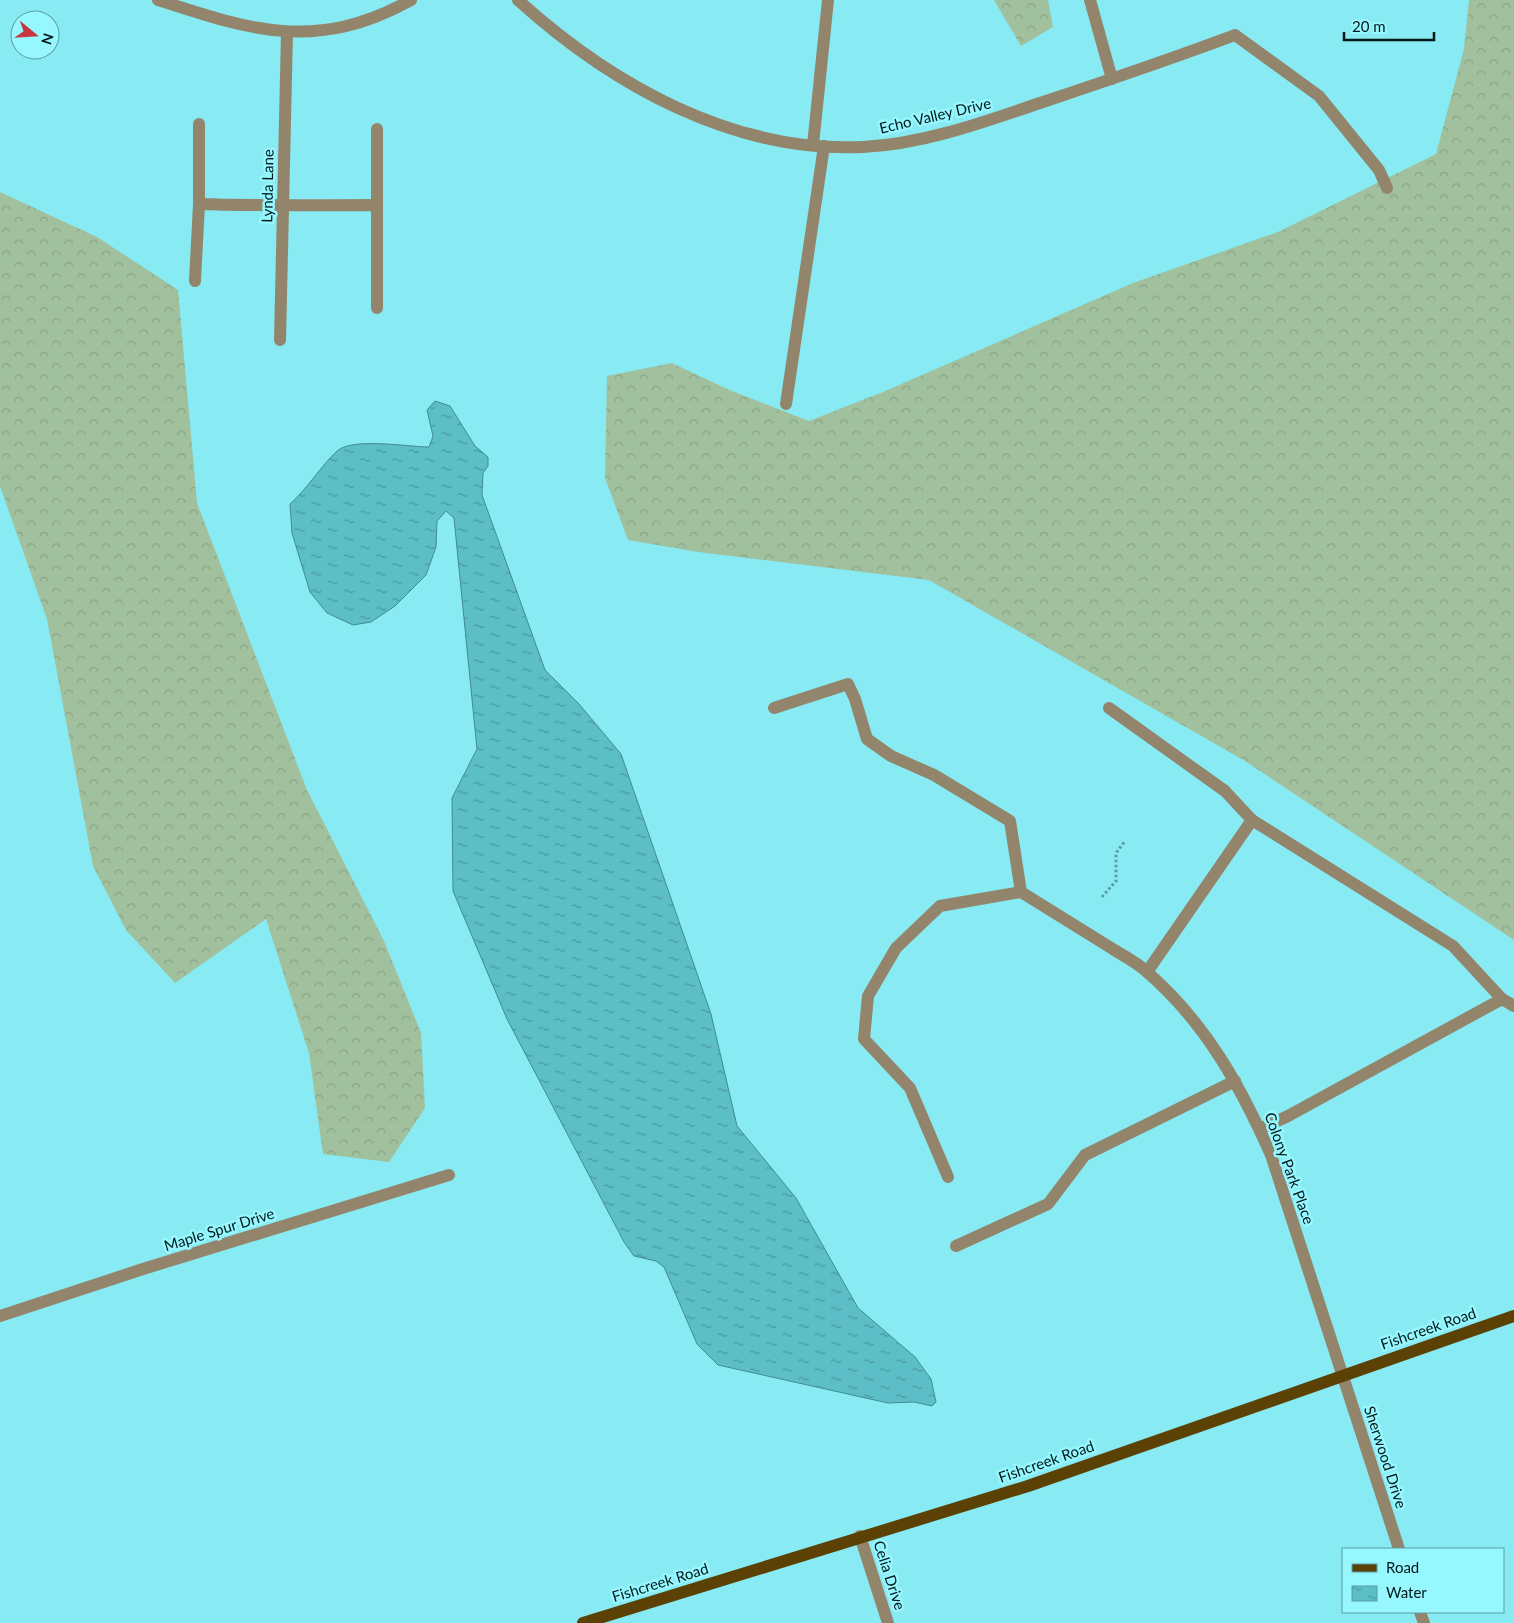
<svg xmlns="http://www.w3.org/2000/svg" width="1514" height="1623" viewBox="0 0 1514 1623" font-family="Lato,sans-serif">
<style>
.forest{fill:url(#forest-crowns)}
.water{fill:url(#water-ripples);stroke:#408c92}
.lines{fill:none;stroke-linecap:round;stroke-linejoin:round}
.path{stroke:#569da3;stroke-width:3;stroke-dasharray:2.5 2.5;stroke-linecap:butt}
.minor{stroke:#93856b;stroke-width:12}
.major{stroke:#5b4104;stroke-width:12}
.labels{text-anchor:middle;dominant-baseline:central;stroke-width:5;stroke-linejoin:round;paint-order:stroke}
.street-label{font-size:15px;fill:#00181a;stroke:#96f7ff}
</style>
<defs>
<pattern id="forest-crowns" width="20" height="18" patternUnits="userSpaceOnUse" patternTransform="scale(1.25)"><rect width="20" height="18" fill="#a1c09d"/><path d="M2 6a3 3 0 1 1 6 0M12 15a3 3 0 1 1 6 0" fill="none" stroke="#89a487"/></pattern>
<pattern id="water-ripples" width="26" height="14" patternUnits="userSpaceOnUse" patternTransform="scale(1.25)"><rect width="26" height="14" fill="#5cbec6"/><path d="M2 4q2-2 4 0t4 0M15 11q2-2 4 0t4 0" fill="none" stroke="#4a99a0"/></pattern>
</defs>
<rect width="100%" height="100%" fill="#88eaf2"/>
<g class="forest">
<path d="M994,0H1048L1053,27L1021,46Z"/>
<path d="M1469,0H1514V940L1245,761L929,580L698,552L628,540L605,478L607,376L672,363L727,389L809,421L883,392L1133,283L1278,232L1436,154L1464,49Z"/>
<path d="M0,192L97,237L178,290L197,503L307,790L384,941L421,1033L425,1108L389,1162L323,1154L309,1053L266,919L175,983L126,930L93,866L47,619L0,486Z"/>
</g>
<path class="water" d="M435,401L450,406L475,446L488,457V466L483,473L482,495L545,670L579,704L621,754L711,1014L737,1126L796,1198L858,1308L915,1357L931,1379L936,1402L932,1406L914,1402L888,1403L718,1365L697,1344L664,1267L656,1261L634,1256L624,1242L507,1019L453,891L452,798L477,749L454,518L446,511L437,521L436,547L426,575L395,606L371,622L353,625L327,613L310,592L292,533L290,504C308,488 320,467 337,451C353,437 408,447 429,447L433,436L427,410Z"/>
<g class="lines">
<path class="path" d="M1102,897L1116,881V853L1125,841"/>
<g class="minor">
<path d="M158,0C253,31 317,52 411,0"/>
<path d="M518,0C612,85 733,153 863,147C924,144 984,122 1040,103C1106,81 1171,59 1235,35L1319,96L1379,170L1387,188"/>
<path d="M1090,0L1112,79"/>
<path d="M377,129V205"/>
<path d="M813,145L828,0"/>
<path d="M199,204V124"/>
<path d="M195,281L199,204C258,206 317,205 377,205V308"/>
<path d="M280,340L287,32"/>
<path d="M786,404L824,146"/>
<path d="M774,708L848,684L855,699L867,739L891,756L934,775L1010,821L1021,892"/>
<path d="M1109,708L1225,791L1252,820L1453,946L1502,999L1288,1116L1260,1129"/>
<path d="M1021,892C1050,910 1079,928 1108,946C1120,954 1135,961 1146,971C1205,1022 1240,1085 1271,1155L1399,1549"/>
<path d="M1147,972L1252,820"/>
<path d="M1502,999L1514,1006"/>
<path d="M948,1177L910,1088L864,1039L868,996L896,948L940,906L1021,892"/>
<path d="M956,1246L1048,1204L1085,1155L1235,1081"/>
<path d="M0,1316L143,1269L449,1175"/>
<path d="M860,1536L888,1623"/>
<path d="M1420,1612L1424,1623"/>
</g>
<path class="major" d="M583,1623L1028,1486L1514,1316"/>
</g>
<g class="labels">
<g class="street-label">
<text transform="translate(935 115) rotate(-13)">Echo Valley Drive</text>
<text transform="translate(267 186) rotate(-89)">Lynda Lane</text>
<text transform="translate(1290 1168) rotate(70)">Colony Park Place</text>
<text transform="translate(219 1229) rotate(-17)">Maple Spur Drive</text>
<text transform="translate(1428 1328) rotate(-19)">Fishcreek Road</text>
<text transform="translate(1386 1457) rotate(72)">Sherwood Drive</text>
<text transform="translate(1046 1461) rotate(-19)">Fishcreek Road</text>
<text transform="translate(890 1575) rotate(72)">Celia Drive</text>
<text transform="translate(660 1582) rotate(-17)">Fishcreek Road</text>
</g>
</g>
<rect x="1342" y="1548" width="162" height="65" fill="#96f7ff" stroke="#5a9ea3"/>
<rect x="1352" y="1564" width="25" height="8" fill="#5b4104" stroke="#5a9ea3"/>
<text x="1386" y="1573" font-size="15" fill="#00181a">Road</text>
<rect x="1352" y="1586" width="25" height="15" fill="url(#water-ripples)" stroke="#5a9ea3"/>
<text x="1386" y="1598" font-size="15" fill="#00181a">Water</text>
<g transform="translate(35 35) rotate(108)"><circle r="24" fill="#96f7ff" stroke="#5a9ea3"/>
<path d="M0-4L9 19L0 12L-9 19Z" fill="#c6363e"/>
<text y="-8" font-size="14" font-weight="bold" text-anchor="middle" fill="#00181a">N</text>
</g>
<path d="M1344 32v8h90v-8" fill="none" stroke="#00181a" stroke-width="2.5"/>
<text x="1352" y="32" font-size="15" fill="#00181a" stroke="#96f7ff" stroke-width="4" paint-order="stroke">20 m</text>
</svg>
